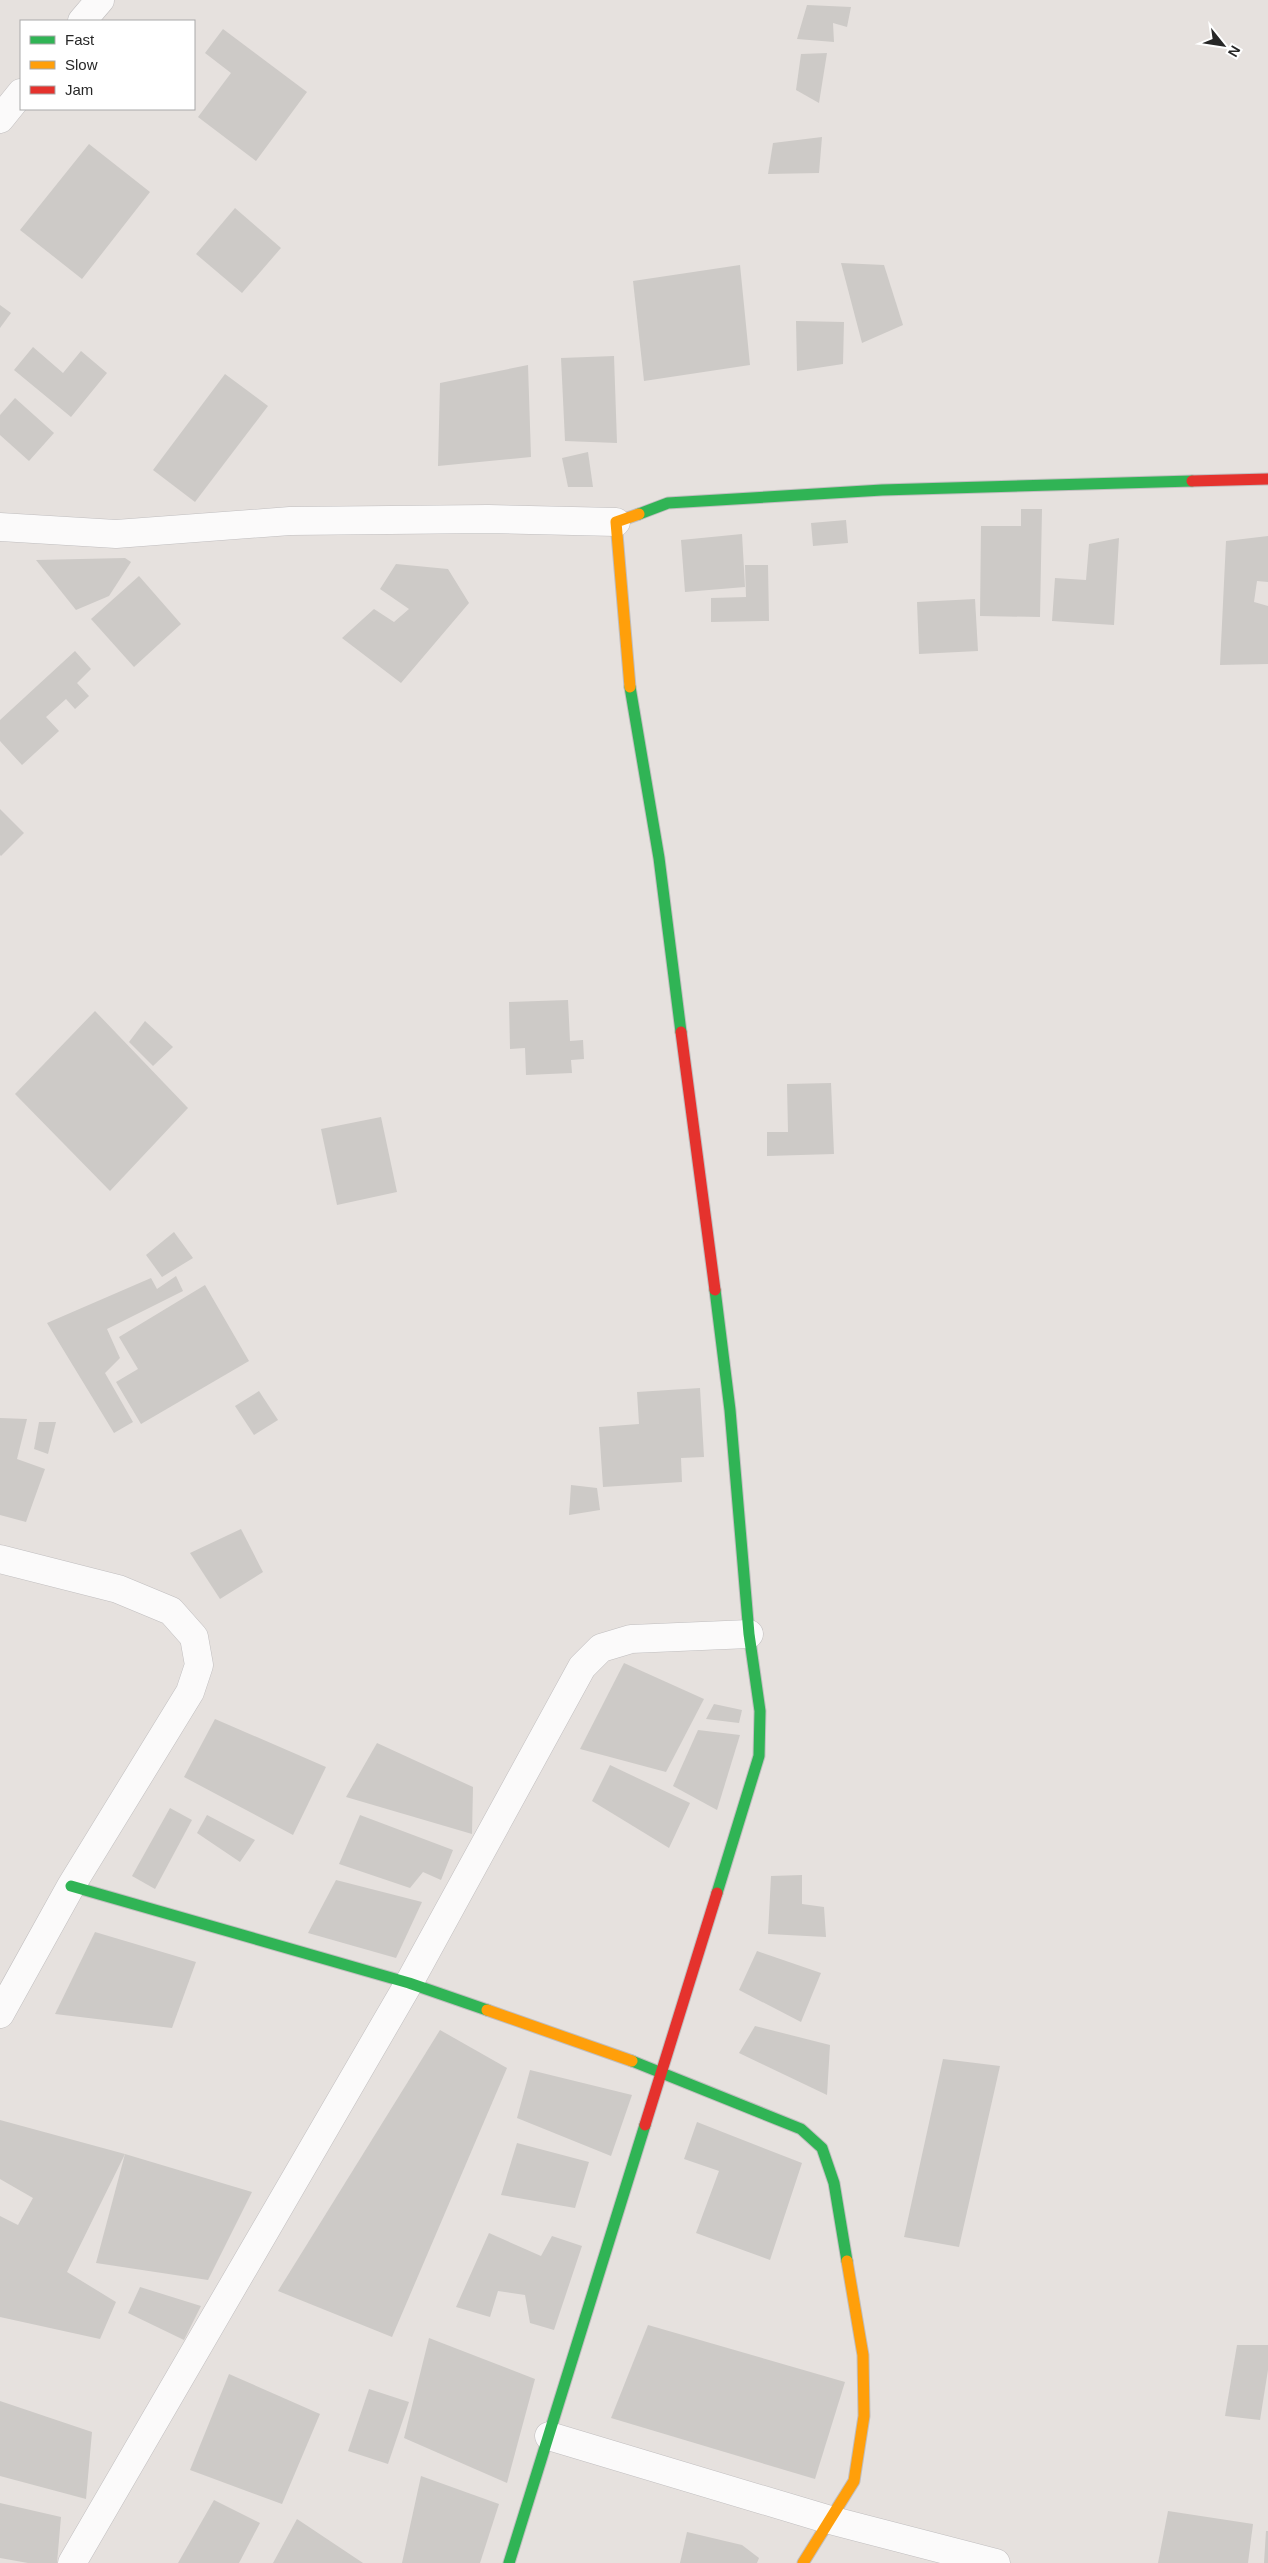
<svg xmlns="http://www.w3.org/2000/svg" width="1268" height="2563" viewBox="0 0 1268 2563" font-family="Arial,sans-serif">
<style>
.building{fill:#cdcac7}
.lines{fill:none;stroke-linecap:round;stroke-linejoin:round}
.street-casing{stroke:#c0bebf;stroke-width:29}
.fast-casing{stroke:#c0bebf;stroke-width:13}
.slow-casing{stroke:#c0bebf;stroke-width:13}
.jam-casing{stroke:#c0bebf;stroke-width:13}
.street{stroke:#fbfafa;stroke-width:28}
.fast{stroke:#30b455;stroke-width:11}
.slow{stroke:#ff9f0a;stroke-width:11}
.jam{stroke:#e5322d;stroke-width:11}
</style>
<rect width="100%" height="100%" fill="#e6e1de"/>
<g class="building">
<path d="M807,5L851,7L847,27L833,23L834,42L797,39Z"/>
<path d="M223,29L307,92L256,161L198,117L231,73L205,53Z"/>
<path d="M827,53L819,103L796,90L801,54Z"/>
<path d="M822,137L819,173L768,174L773,143Z"/>
<path d="M89,144L150,192L82,279L20,230Z"/>
<path d="M235,208L281,248L242,293L196,254Z"/>
<path d="M841,263L884,265L903,325L862,343Z"/>
<path d="M740,265L750,365L644,381L633,281Z"/>
<path d="M0,305L11,313L0,328Z"/>
<path d="M796,321L844,322L843,364L797,371Z"/>
<path d="M33,347L63,373L81,351L107,373L71,417L14,370Z"/>
<path d="M614,356L617,443L565,441L561,358Z"/>
<path d="M528,365L531,457L438,466L440,383Z"/>
<path d="M225,374L268,406L195,502L153,470Z"/>
<path d="M15,398L54,433L29,461L0,435V415Z"/>
<path d="M588,452L593,487H568L562,458Z"/>
<path d="M1021,509H1042L1040,617L980,616L981,526H1021Z"/>
<path d="M846,520L848,543L813,546L811,523Z"/>
<path d="M742,534L745,587L685,592L681,540Z"/>
<path d="M1268,536V582L1257,581L1254,602L1268,606V664L1220,665L1226,541Z"/>
<path d="M1119,538L1114,625L1052,621L1055,578L1086,580L1089,544Z"/>
<path d="M125,558L131,562L109,596L76,610L36,560Z"/>
<path d="M396,564L448,569L469,603L401,683L342,638L374,609L394,622L409,609L380,589Z"/>
<path d="M745,565H768L769,621L711,622V598L746,597Z"/>
<path d="M139,576L181,624L134,667L91,619Z"/>
<path d="M975,599L978,651L919,654L917,602Z"/>
<path d="M75,651L91,669L77,683L89,696L75,709L66,699L46,717L59,731L22,765L0,741V720Z"/>
<path d="M0,809L24,833L1,856L0,855Z"/>
<path d="M568,1000L570,1041L583,1040L584,1059L571,1060L572,1073L526,1075L525,1048L510,1049L509,1002Z"/>
<path d="M95,1011L188,1108L110,1191L15,1094Z"/>
<path d="M145,1021L173,1047L153,1066L129,1042Z"/>
<path d="M831,1083L834,1154L767,1156V1132H788L787,1084Z"/>
<path d="M381,1117L397,1192L337,1205L321,1129Z"/>
<path d="M174,1232L193,1258L162,1277L146,1255Z"/>
<path d="M176,1276L183,1291L107,1329L120,1358L105,1373L133,1422L114,1433L47,1323L151,1278L157,1289Z"/>
<path d="M205,1285L249,1361L141,1424L116,1382L138,1369L119,1337Z"/>
<path d="M700,1388L704,1457L681,1458L682,1482L603,1487L599,1427L639,1424L637,1392Z"/>
<path d="M259,1391L278,1420L254,1435L235,1406Z"/>
<path d="M0,1418L27,1419L17,1459L45,1469L26,1522L0,1515Z"/>
<path d="M39,1422H56L48,1454L34,1449Z"/>
<path d="M571,1485L597,1488L600,1510L569,1515Z"/>
<path d="M241,1529L263,1572L220,1599L190,1553Z"/>
<path d="M624,1663L704,1699L666,1772L580,1749Z"/>
<path d="M714,1704L742,1710L739,1723L706,1719Z"/>
<path d="M215,1719L326,1767L293,1835L184,1777Z"/>
<path d="M698,1730L740,1735L717,1810L673,1786Z"/>
<path d="M377,1743L473,1787L472,1834L346,1797Z"/>
<path d="M610,1765L690,1803L669,1848L592,1801Z"/>
<path d="M170,1808L192,1820L155,1889L132,1876Z"/>
<path d="M207,1815L255,1840L240,1862L197,1833Z"/>
<path d="M360,1815L453,1850L441,1880L423,1872L410,1888L339,1864Z"/>
<path d="M802,1875V1904L824,1907L826,1937L768,1934L771,1876Z"/>
<path d="M336,1880L422,1902L396,1958L308,1933Z"/>
<path d="M95,1932L196,1962L172,2028L55,2014Z"/>
<path d="M757,1951L821,1973L801,2022L739,1990Z"/>
<path d="M755,2026L830,2045L827,2095L739,2053Z"/>
<path d="M440,2030L507,2068L392,2337L278,2291Z"/>
<path d="M943,2059L1000,2066L959,2247L904,2237Z"/>
<path d="M530,2070L632,2095L611,2156L517,2118Z"/>
<path d="M0,2120L125,2154L67,2272L116,2302L100,2339L0,2317V2216L18,2225L33,2198L0,2179Z"/>
<path d="M697,2122L802,2163L770,2260L696,2233L719,2171L684,2159Z"/>
<path d="M517,2143L589,2162L575,2208L501,2195Z"/>
<path d="M125,2154L252,2192L208,2280L96,2263Z"/>
<path d="M489,2233L541,2256L552,2236L582,2246L554,2330L530,2323L525,2295L498,2291L490,2317L456,2307Z"/>
<path d="M140,2287L201,2306L184,2340L128,2313Z"/>
<path d="M648,2325L845,2382L815,2479L611,2418Z"/>
<path d="M429,2338L535,2379L507,2483L404,2438Z"/>
<path d="M1237,2345H1268V2370L1260,2420L1225,2416Z"/>
<path d="M229,2374L320,2414L282,2504L190,2470Z"/>
<path d="M369,2389L409,2402L388,2464L348,2451Z"/>
<path d="M0,2401L92,2432L86,2499L0,2476Z"/>
<path d="M421,2476L499,2504L480,2563H402Z"/>
<path d="M214,2500L260,2523L239,2563H178Z"/>
<path d="M0,2503L61,2517L57,2563H28L0,2558Z"/>
<path d="M1168,2511L1253,2524L1248,2563H1158Z"/>
<path d="M297,2519L363,2563H273Z"/>
<path d="M1266,2531H1268V2563H1264Z"/>
<path d="M687,2532L742,2545L759,2558L757,2563H680Z"/>
</g>
<g class="lines">
<g class="street-casing">
<g id="street">
<path d="M82,21L100,0"/>
<path d="M0,119L21,93"/>
<path d="M0,527L116,534L290,521L488,519L616,522"/>
<path d="M0,1559L118,1589L171,1611L194,1637L199,1665L190,1692L71,1886L0,2014"/>
<path d="M549,2436L830,2520L996,2563"/>
<path d="M72,2563L409,1983L582,1667L601,1648L631,1639L749,1634"/>
</g>
</g>
<g class="fast-casing">
<g id="fast">
<path d="M639,514L668,503L882,490L1192,481"/>
<path d="M630,687L659,858L681,1032"/>
<path d="M715,1290L730,1410L749,1634L760,1711L759,1756L717,1893"/>
<path d="M71,1886L409,1983L487,2010"/>
<path d="M632,2061L801,2129L822,2148L834,2183L847,2261"/>
<path d="M509,2563L645,2125"/>
</g>
</g>
<g class="slow-casing">
<g id="slow">
<path d="M630,687L616,522L639,514"/>
<path d="M487,2010L632,2061"/>
<path d="M803,2563L854,2481L864,2416L863,2355L847,2261"/>
</g>
</g>
<g class="jam-casing">
<g id="jam">
<path d="M1192,481L1268,479"/>
<path d="M681,1032L715,1290"/>
<path d="M645,2125L717,1893"/>
</g>
</g>
<use href="#street" class="street"/>
<use href="#fast" class="fast"/>
<use href="#slow" class="slow"/>
<use href="#jam" class="jam"/>
</g>
<rect x="20" y="20" width="175" height="90" fill="#ffffff" stroke="#a9a9a9"/>
<rect x="30" y="36" width="25" height="8" fill="#30b455" stroke="#a9a9a9"/>
<text x="65" y="45" font-size="15" fill="#272727">Fast</text>
<rect x="30" y="61" width="25" height="8" fill="#ff9f0a" stroke="#a9a9a9"/>
<text x="65" y="70" font-size="15" fill="#272727">Slow</text>
<rect x="30" y="86" width="25" height="8" fill="#e5322d" stroke="#a9a9a9"/>
<text x="65" y="95" font-size="15" fill="#272727">Jam</text>
<g transform="translate(1223 45) rotate(120)" stroke="#ffffff" stroke-width="4" paint-order="stroke">
<path d="M0-4L9 19L0 12L-9 19Z" fill="#272727"/>
<text y="-8" font-size="14" font-weight="bold" text-anchor="middle" fill="#272727">N</text>
</g>
</svg>
